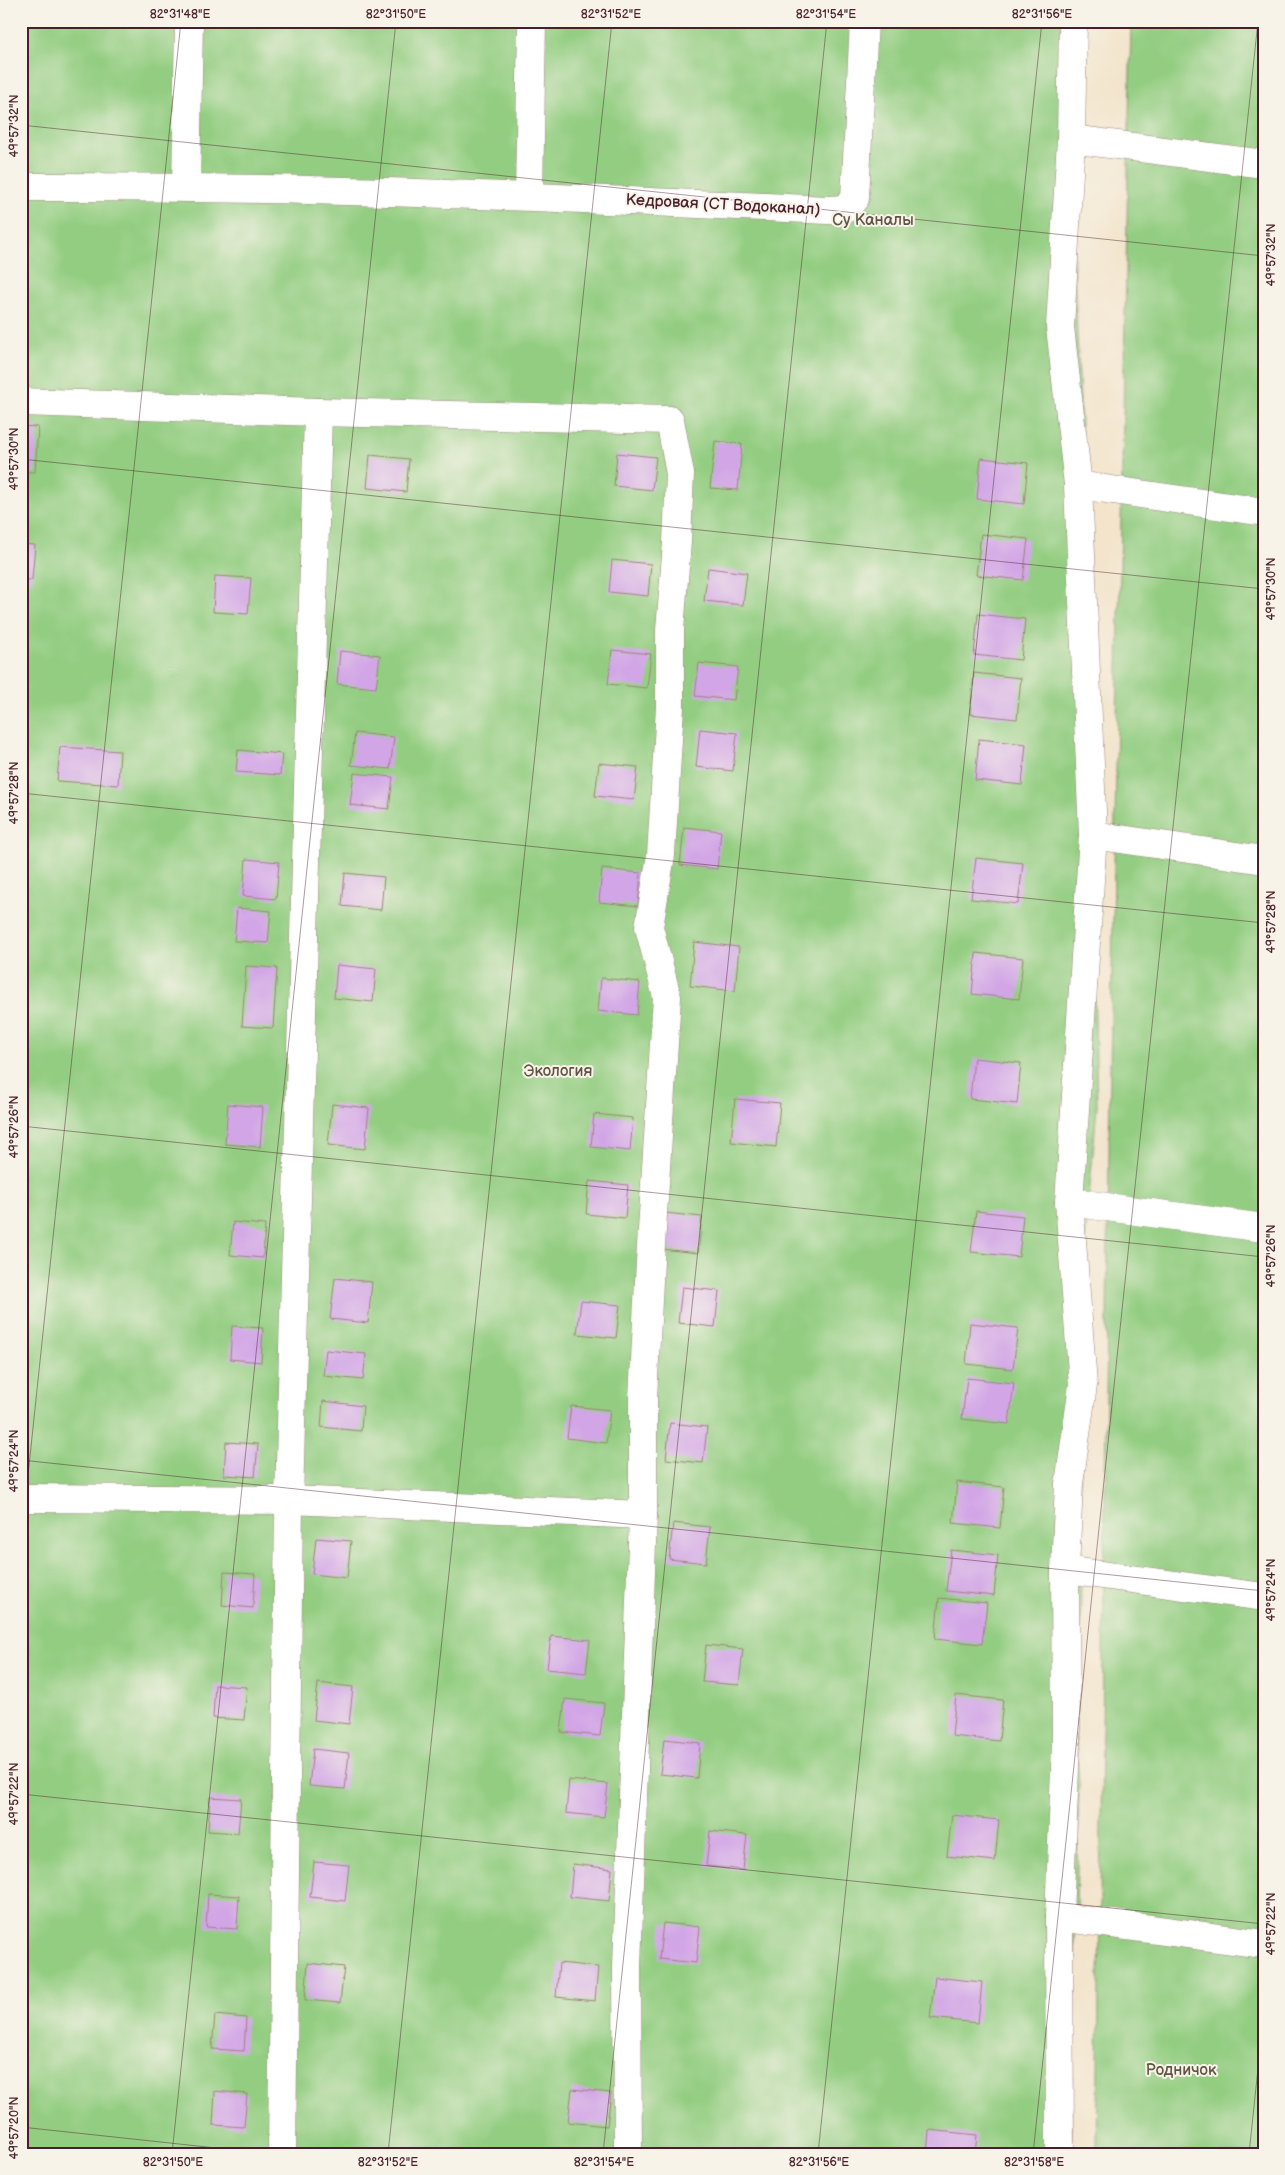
<svg xmlns="http://www.w3.org/2000/svg" width="1285" height="2175" viewBox="0 0 1285 2175" font-family="'Balsamiq Sans',sans-serif">
<style>
.green{fill:#93cd81;stroke:#6e7656}
.building{fill:#d1a5e6}
.lines{fill:none;stroke-linecap:round;stroke-linejoin:round}
.minor-casing{stroke:#9e827b;stroke-width:29}
.minor{stroke:#fff;stroke-width:28}
.ticks{fill:none;stroke:#4a1f2b;stroke-width:1;stroke-opacity:0.45}
.labels{text-anchor:middle;dominant-baseline:central;stroke-width:4;stroke-linejoin:round;paint-order:stroke}
.street-label{font-size:16px;fill:#4a1f2b;stroke:#f7f3e8}
.park-label{font-size:16px;fill:#605345;stroke:#f7f3e8}
.neatline{fill:none;stroke:#4a1f2b;stroke-width:2}
.ticks-label{font-size:12px;text-anchor:middle;fill:#4a1f2b}
</style>
<rect width="100%" height="100%" fill="#f7f3e8"/>
<filter id="ink" filterUnits="userSpaceOnUse"><feTurbulence type="fractalNoise" baseFrequency=".02" numOctaves="2"/><feDisplacementMap in="SourceGraphic" scale="10" xChannelSelector="R" yChannelSelector="G"/><feConvolveMatrix kernelMatrix="1 2 1 2 8 2 1 2 1" color-interpolation-filters="sRGB"/></filter>
<filter id="wash" filterUnits="userSpaceOnUse"><feTurbulence type="fractalNoise" baseFrequency=".0096" numOctaves="4" result="noise"/><feDisplacementMap in="SourceGraphic" scale="20" xChannelSelector="R" yChannelSelector="G"/><feGaussianBlur stdDeviation="1.12" result="paint"/><feColorMatrix in="noise" values="0 0 0 0 0 0 0 0 0 0 0 0 0 0 0 0 0 1.4 0 .05"/><feComposite in="paint" operator="in"/></filter>
<g filter="url(#wash)">
<rect width="100%" height="100%" fill="#f3e4cb"/>
<g class="green">
<path d="M21,21H1063L1081,424L1097,1106L1083,1268L1080,1432L1081,1605L1075,1729L1079,1785L1070,2154H21Z"/>
<path d="M1131,21H1264V2154H1097L1110,1070Z"/>
</g>
<g id="blocks">
<g class="building">
<path d="M21,426L38,427L35,472H21Z"/>
<path d="M715,441L742,444L738,490L710,488Z"/>
<path d="M617,453L656,457L652,490L614,486Z"/>
<path d="M370,455L409,459L406,492L367,488Z"/>
<path d="M981,458L1028,463L1024,504L977,499Z"/>
<path d="M981,534L1028,539L1023,580L976,575Z"/>
<path d="M21,544L35,545L32,580H21Z"/>
<path d="M612,560L651,564L648,596L609,592Z"/>
<path d="M708,568L747,573L743,605L704,601Z"/>
<path d="M215,576L251,578L248,614L213,612Z"/>
<path d="M978,614L1025,619L1021,660L974,655Z"/>
<path d="M612,650L651,654L647,688L608,684Z"/>
<path d="M340,651L380,655L376,688L337,684Z"/>
<path d="M699,663L738,667L734,700L695,696Z"/>
<path d="M974,673L1021,678L1017,719L970,714Z"/>
<path d="M700,729L737,733L733,771L696,767Z"/>
<path d="M355,733L394,737L390,769L351,765Z"/>
<path d="M979,739L1026,744L1022,785L975,780Z"/>
<path d="M60,747L120,751L118,785L57,781Z"/>
<path d="M238,750L282,754L280,775L236,772Z"/>
<path d="M599,763L638,767L634,800L595,796Z"/>
<path d="M354,773L393,777L389,809L350,805Z"/>
<path d="M684,827L721,831L717,869L680,865Z"/>
<path d="M976,858L1023,863L1018,904L971,899Z"/>
<path d="M246,859L279,862L276,899L243,896Z"/>
<path d="M602,869L641,873L638,906L599,902Z"/>
<path d="M345,873L384,877L381,910L342,906Z"/>
<path d="M237,908L271,911L268,943L234,941Z"/>
<path d="M694,942L739,947L735,991L690,986Z"/>
<path d="M976,953L1023,958L1019,999L972,994Z"/>
<path d="M337,965L376,969L373,1002L334,998Z"/>
<path d="M246,966L277,968L273,1028L242,1026Z"/>
<path d="M601,978L640,982L637,1015L598,1011Z"/>
<path d="M974,1058L1021,1063L1017,1104L970,1099Z"/>
<path d="M735,1099L780,1103L776,1147L731,1142Z"/>
<path d="M228,1104L263,1107L260,1147L225,1144Z"/>
<path d="M332,1104L369,1108L365,1149L328,1145Z"/>
<path d="M594,1114L633,1118L630,1151L591,1147Z"/>
<path d="M589,1181L628,1185L625,1218L586,1214Z"/>
<path d="M976,1211L1023,1216L1019,1257L971,1252Z"/>
<path d="M665,1213L702,1217L698,1253L661,1249Z"/>
<path d="M233,1222L265,1225L263,1258L230,1255Z"/>
<path d="M335,1278L372,1282L368,1323L330,1319Z"/>
<path d="M682,1287L719,1291L715,1327L678,1323Z"/>
<path d="M581,1301L620,1305L616,1338L577,1334Z"/>
<path d="M970,1323L1018,1328L1013,1369L966,1364Z"/>
<path d="M232,1326L263,1328L261,1362L230,1359Z"/>
<path d="M326,1350L366,1354L363,1380L323,1376Z"/>
<path d="M967,1378L1014,1383L1009,1424L962,1419Z"/>
<path d="M323,1401L363,1406L361,1431L321,1427Z"/>
<path d="M571,1406L610,1410L606,1443L567,1438Z"/>
<path d="M670,1423L707,1427L703,1463L666,1459Z"/>
<path d="M226,1442L258,1444L255,1477L224,1475Z"/>
<path d="M957,1482L1004,1487L1000,1528L953,1523Z"/>
<path d="M673,1523L710,1527L706,1563L669,1559Z"/>
<path d="M316,1538L351,1541L347,1578L312,1574Z"/>
<path d="M951,1550L998,1555L994,1596L946,1591Z"/>
<path d="M224,1572L255,1574L253,1608L222,1605Z"/>
<path d="M939,1598L987,1603L982,1644L935,1639Z"/>
<path d="M551,1636L590,1640L586,1673L547,1669Z"/>
<path d="M706,1645L743,1649L739,1685L702,1682Z"/>
<path d="M318,1683L353,1687L349,1724L314,1720Z"/>
<path d="M215,1685L247,1687L244,1720L213,1718Z"/>
<path d="M956,1695L1003,1700L999,1741L952,1736Z"/>
<path d="M565,1699L604,1703L600,1736L561,1732Z"/>
<path d="M664,1739L700,1743L697,1778L660,1774Z"/>
<path d="M313,1749L349,1753L345,1789L309,1786Z"/>
<path d="M569,1780L608,1784L604,1817L566,1813Z"/>
<path d="M210,1797L241,1799L238,1833L208,1831Z"/>
<path d="M952,1815L999,1820L995,1861L947,1856Z"/>
<path d="M710,1831L747,1835L743,1870L706,1866Z"/>
<path d="M314,1862L349,1865L345,1901L310,1897Z"/>
<path d="M573,1864L612,1869L609,1901L570,1897Z"/>
<path d="M208,1894L239,1896L237,1929L206,1927Z"/>
<path d="M663,1923L700,1927L696,1963L659,1959Z"/>
<path d="M308,1963L344,1967L340,2003L305,2000Z"/>
<path d="M559,1963L598,1967L595,2001L556,1997Z"/>
<path d="M935,1977L982,1982L978,2023L930,2018Z"/>
<path d="M215,2015L246,2018L244,2051L212,2049Z"/>
<path d="M21,2052H24L23,2071H21Z"/>
<path d="M572,2089L611,2093L607,2126L568,2122Z"/>
<path d="M215,2091L247,2094L244,2127L213,2125Z"/>
<path d="M929,2130L977,2135L975,2154H927Z"/>
</g>
</g>
</g>
<g filter="url(#ink)">
<use href="#blocks" fill-opacity="0" stroke="#9e827b" stroke-width="1"/>
<g class="lines">
<g class="minor-casing">
<g id="minor">
<path d="M1071,139L1264,164"/>
<path d="M186,186L189,21"/>
<path d="M21,187C290,186 559,197 828,210L845,209L855,198L864,21"/>
<path d="M529,196L532,21"/>
<path d="M21,402L318,412L670,420L680,474L677,542L670,630V707L661,855L649,927L667,997L650,1261L643,1399V1515L627,1967L628,2154"/>
<path d="M1078,485L1264,512"/>
<path d="M1093,835L1264,860"/>
<path d="M1069,1202L1264,1228"/>
<path d="M21,1498L289,1500L643,1515"/>
<path d="M1065,1570L1264,1597"/>
<path d="M1059,1917L1264,1944"/>
<path d="M282,2154L289,1500L318,412"/>
<path d="M1060,2154L1059,1917L1066,1744L1065,1570L1069,1484L1083,1385L1069,1202L1093,835L1078,485L1060,327L1071,139L1073,21"/>
</g>
</g>
<use href="#minor" class="minor"/>
</g>
</g>
<path class="ticks" d="M21,125L1264,256M21,459L1264,589M21,793L1264,923M21,1126L1264,1257M21,1460L1264,1591M21,1542L181,21M21,1794L1264,1924M21,2127L272,2154M172,2154L396,21M388,2154L612,21M603,2154L827,21M818,2154L1042,21M1033,2154L1258,21M1249,2154L1264,2011"/>
<g class="labels">
<g class="street-label">
<text transform="translate(723 205) rotate(3)">Кедровая (СТ Водоканал)</text>
</g>
<g class="park-label">
<text x="873" y="220">Су Каналы</text>
<text x="558" y="1071">Экология</text>
<text x="1181" y="2070">Родничок</text>
</g>
</g>
<rect width="1285" height="2175" fill="none" stroke="#f7f3e8" stroke-width="55"/>
<rect x="28" y="28" width="1230" height="2120" class="neatline"/>
<g class="ticks-label">
<text x="180" y="18">82°31'48"E</text>
<text x="396" y="18">82°31'50"E</text>
<text x="611" y="18">82°31'52"E</text>
<text x="826" y="18">82°31'54"E</text>
<text x="1042" y="18">82°31'56"E</text>
<text transform="translate(14 126) rotate(-90)" y="4">49°57'32"N</text>
<text transform="translate(1271 255) rotate(-90)" y="4">49°57'32"N</text>
<text transform="translate(14 459) rotate(-90)" y="4">49°57'30"N</text>
<text transform="translate(1271 589) rotate(-90)" y="4">49°57'30"N</text>
<text transform="translate(14 793) rotate(-90)" y="4">49°57'28"N</text>
<text transform="translate(1271 922) rotate(-90)" y="4">49°57'28"N</text>
<text transform="translate(14 1127) rotate(-90)" y="4">49°57'26"N</text>
<text transform="translate(1271 1256) rotate(-90)" y="4">49°57'26"N</text>
<text transform="translate(14 1461) rotate(-90)" y="4">49°57'24"N</text>
<text transform="translate(1271 1590) rotate(-90)" y="4">49°57'24"N</text>
<text transform="translate(14 1794) rotate(-90)" y="4">49°57'22"N</text>
<text transform="translate(1271 1924) rotate(-90)" y="4">49°57'22"N</text>
<text transform="translate(14 2128) rotate(-90)" y="4">49°57'20"N</text>
<text x="173" y="2166">82°31'50"E</text>
<text x="388" y="2166">82°31'52"E</text>
<text x="604" y="2166">82°31'54"E</text>
<text x="819" y="2166">82°31'56"E</text>
<text x="1034" y="2166">82°31'58"E</text>
</g>
</svg>
